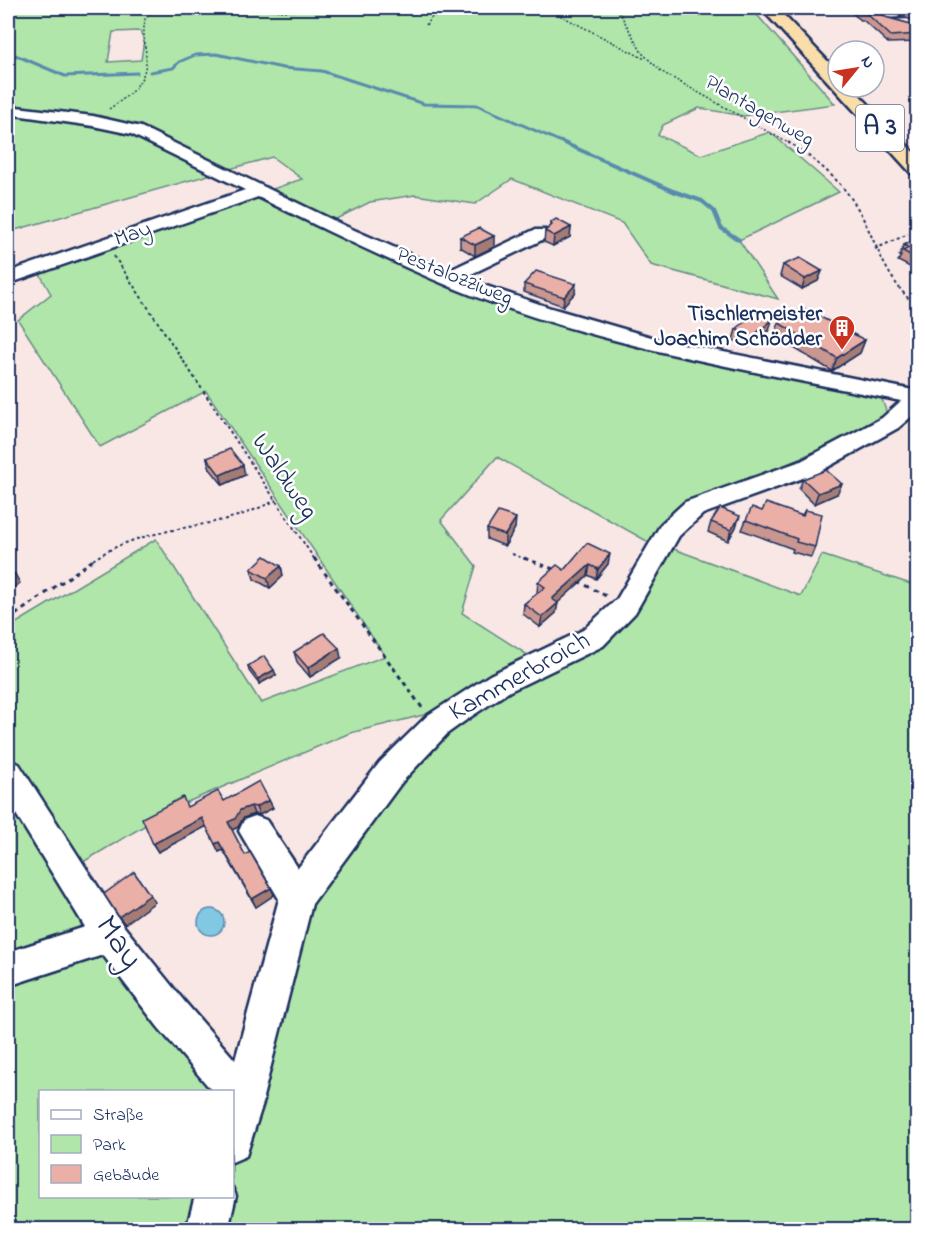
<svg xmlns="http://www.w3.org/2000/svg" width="925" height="1237" viewBox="0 0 925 1237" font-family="'Indie Flower',sans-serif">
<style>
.green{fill:#b0e6a9;stroke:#668a84;stroke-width:1.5;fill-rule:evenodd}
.water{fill:#82c8e3;stroke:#598bae;stroke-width:1.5}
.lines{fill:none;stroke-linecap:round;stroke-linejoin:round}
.stream-far1{stroke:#598bae;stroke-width:3}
.stream{stroke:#598bae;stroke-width:4}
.minor-casing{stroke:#1b2f5e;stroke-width:5}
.highway-casing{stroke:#1b2f5e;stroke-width:5}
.path-far2{stroke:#1b2f5e;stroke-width:1.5;stroke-dasharray:2 2;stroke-linecap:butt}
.path-far1{stroke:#1b2f5e;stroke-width:2;stroke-dasharray:3 3;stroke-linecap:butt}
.path{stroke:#1b2f5e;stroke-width:3;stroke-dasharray:4.5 4.5;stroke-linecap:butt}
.minor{fill:#fff;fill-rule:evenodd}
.highway{fill:#f9ddab;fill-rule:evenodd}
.wall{fill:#c99790;stroke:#1b2f5e;stroke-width:1.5}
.shaded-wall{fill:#a47b75;stroke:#1b2f5e;stroke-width:1.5}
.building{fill:#eab0a7;stroke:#1b2f5e;stroke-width:1.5}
.labels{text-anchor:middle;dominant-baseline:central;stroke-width:5;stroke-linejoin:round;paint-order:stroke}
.far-street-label{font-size:22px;fill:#1b2f5e;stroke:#fff}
.far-poi-label{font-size:22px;font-weight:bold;fill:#1b2f5e;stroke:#fff;text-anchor:end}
.shield{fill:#fff;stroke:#5f6d8e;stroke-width:1.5}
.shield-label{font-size:26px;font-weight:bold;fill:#1b2f5e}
.street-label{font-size:27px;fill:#1b2f5e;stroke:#fff}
.near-street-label{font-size:33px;fill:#1b2f5e;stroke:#fff}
</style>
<rect width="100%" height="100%" fill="#f9e7e5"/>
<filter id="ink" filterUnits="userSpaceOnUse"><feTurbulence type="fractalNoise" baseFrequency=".0167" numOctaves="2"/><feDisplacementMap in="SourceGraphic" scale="12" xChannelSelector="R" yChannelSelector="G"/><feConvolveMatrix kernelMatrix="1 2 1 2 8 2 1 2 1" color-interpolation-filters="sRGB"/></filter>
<g filter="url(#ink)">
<g class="green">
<path d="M8,8H751L835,104L743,116L699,108L663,125L658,135L701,155L770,132L839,192L739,240L778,299L651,265L622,223L512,179L475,204L415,195L370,202L326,224L466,288L651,349L653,347L882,399L888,417L764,475L712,491L676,510L652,544L497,457L441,520L476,566L462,613L531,657L440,711L350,733L178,806L78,865L8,752V628L156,539L261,703L385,656L206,391L100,447L18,320L51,294L37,269L302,179L272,157L8,232ZM140,31L144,40L141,60L108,62L113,32Z"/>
<path d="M671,548L801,596L822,555L917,586V1229L8,1230V974L84,954L106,957L260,1096L310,907L418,755L453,722L597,643ZM40,1092H232V1196H40Z"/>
<path d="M8,790L36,834L83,925L74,940L8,960Z"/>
</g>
<circle class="water" cx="211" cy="922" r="13"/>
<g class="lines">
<g class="stream-far1">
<path d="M8,52L65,76L137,73"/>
<path d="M150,72L173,68L179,62L195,55L216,54L283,68L322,71L424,104L477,105L566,144"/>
</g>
<path class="stream" d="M562,142L673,191L702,201L714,211L721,228L739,240"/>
<g class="minor-casing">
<g id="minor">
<path d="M918,8V16L881,18L875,14L881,10Z"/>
<path d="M8,106L93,116L141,127L345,226L448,271L534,230H546L549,234L546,238L463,278L551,308L658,339L918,391V411L898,428L817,473L703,514L679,536L635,613L603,646L510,691L469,718L448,733L402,782L312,904L263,1097L264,1100L246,1156L232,1162V1092H213L158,1027L103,955L8,986V952L85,927L8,801V760L19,764L122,924L184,1001L235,1060L279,899L239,831L244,820L255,816L266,820L298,868L380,762L428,715L490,675L583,630L617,599L661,524L685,502L801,461L882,418L901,401C753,371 597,346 456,289C389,261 323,229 258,197L8,284V272L245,190L131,134L93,126L8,114Z"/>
<path d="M232,1187L236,1196L228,1230H186L195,1196H232Z"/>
</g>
</g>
<g class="highway-casing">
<path id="highway" d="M761,8H777L838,72V87H852L918,157V175L911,173Z"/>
</g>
<g class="path-far2">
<path d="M237,8L287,11L340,8"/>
<path d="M546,8L645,59"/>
<path d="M617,8L642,53L662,72L790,144"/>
<path d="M8,10L40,8"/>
<path d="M426,25L431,18L447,8"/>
<path d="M109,109C131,94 148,82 146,53C144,41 143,31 145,19L156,8"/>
</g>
<g class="path-far1">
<path d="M788,142C810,156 832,173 848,194C877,233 877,271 918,308"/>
<path d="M875,249L908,234"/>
<path d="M114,256L315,560"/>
<path d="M512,554L528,560"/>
<path d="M93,560C134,531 188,530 234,517C249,513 263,506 277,500"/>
</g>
<g class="path">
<path d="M314,558L423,709"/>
<path d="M524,558L556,570"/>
<path d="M578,581L606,596"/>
<path d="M8,620L96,558"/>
</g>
<use href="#minor" class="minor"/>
<use href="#highway" class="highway"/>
</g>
<g class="wall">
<path d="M847,8H875L885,17L918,26V42L888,43L863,20H860Z"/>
<path d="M884,8H918V22L894,14Z"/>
<path d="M551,222L571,227L570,237L553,246L544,242L545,231L551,226Z"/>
<path d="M460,237L494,247L475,256L460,247Z"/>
<path d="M918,238V271L898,261L901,256H899L904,245Z"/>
<path d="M783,265L822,271L818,281L802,289L780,276Z"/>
<path d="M524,284L575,293L563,306L524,292Z"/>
<path d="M779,323L865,340L860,353L832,371L774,336Z"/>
<path d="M736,329L769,331L749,347L733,340Z"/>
<path d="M207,458L245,475L223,485L210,469Z"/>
<path d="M803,479L837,494L814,504L799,489Z"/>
<path d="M805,510L815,547L811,557L792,552L793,549L742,530L746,520L762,511L802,515Z"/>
<path d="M711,522L736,527L728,541L708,532Z"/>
<path d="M515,528L505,546L487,539V529Z"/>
<path d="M587,543L608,564L596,579L588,575L557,603L556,613L540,627L523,614L524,604L537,593L538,582L564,570Z"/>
<path d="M281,566L283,576L270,588L254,579L251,569Z"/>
<path d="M294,652L341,658L310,677L297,662Z"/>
<path d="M248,666L276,675L259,684L249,671Z"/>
<path d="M269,800L273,808L259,815L254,814L243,818L238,827L232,830L245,855L274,895L256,907L223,850L219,852L207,826L158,852L153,844L188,807L224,801Z"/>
</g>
<g class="shaded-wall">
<path d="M571,227L570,237L553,246L554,236Z"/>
<path d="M494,236V247L475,256V245Z"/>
<path d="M822,271L818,281L802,289L805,279Z"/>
<path d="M576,284L575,293L563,306L564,297Z"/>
<path d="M772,320L769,331L749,347L752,337Z"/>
<path d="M865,340L860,353L832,371L837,358Z"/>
<path d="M243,465L245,475L223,485L220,475Z"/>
<path d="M842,484L837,494L814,504L818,493Z"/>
<path d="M740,516L736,527L728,541L731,530Z"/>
<path d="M516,518L515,528L505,546V535Z"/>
<path d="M610,554L608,564L596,579L598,569Z"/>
<path d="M590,565L588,575L551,609L552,599Z"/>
<path d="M281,566L283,576L270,588L267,578Z"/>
<path d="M15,574L20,583L8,592V579Z"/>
<path d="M558,603L556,613L540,627L542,617Z"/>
<path d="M339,648L341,658L310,677L308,668Z"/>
<path d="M274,670L276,675L259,684L258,679Z"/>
<path d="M269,800L273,808L259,815L256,807Z"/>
<path d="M251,806L254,814L243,818L238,827L232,830L228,822L240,810Z"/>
<path d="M202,818L207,826L158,852L153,844Z"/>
<path d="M219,842L223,850L219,852L215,844Z"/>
<path d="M134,872L155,902L125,924L119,917Z"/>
<path d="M271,888L274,895L256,907L252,899Z"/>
</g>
<g class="building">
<path d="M856,8H875L885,17L918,26V34L891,36L866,13H862Z"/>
<path d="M899,8H918V14Z"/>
<path d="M556,219L571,227L554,236L545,231L552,225L551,222Z"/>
<path d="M479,228L494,236L475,245L460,237Z"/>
<path d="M918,238V259L903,251L909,248L904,245Z"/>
<path d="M800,258L822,271L805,279L783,265Z"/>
<path d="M536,271L576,284L564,297L524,284Z"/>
<path d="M803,308L865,340L837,358L779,323Z"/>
<path d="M756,313L772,320L752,337L736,329Z"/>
<path d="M230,449L243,465L220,475L207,458Z"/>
<path d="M826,470L842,484L818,493L803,479Z"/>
<path d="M766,503L803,516L805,510L822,514L815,547L796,542L797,539L746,520L752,507L762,511Z"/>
<path d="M720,508L740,516L731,530L711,522Z"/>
<path d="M498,512L516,518L505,535L487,529Z"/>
<path d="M587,543L610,554L598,569L590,565L552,599L558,603L542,617L524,604L545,587L538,582L557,565L564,570Z"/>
<path d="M265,556L281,566L267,578L251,569Z"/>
<path d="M8,569L15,574L8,579Z"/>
<path d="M324,633L339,648L308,668L294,652Z"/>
<path d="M264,656L274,670L258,679L248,666Z"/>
<path d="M259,781L269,800L256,807L251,806L240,810L235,819L228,822L245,855L250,852L271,888L252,899L219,842L215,844L202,818L153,844L142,818L183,797L187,807L218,791L224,801Z"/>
<path d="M134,872L150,895L119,917L104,894Z"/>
</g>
</g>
<defs>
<g id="building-pin" transform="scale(1.35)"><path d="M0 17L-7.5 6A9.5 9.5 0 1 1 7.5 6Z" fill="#c8321e" stroke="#fff"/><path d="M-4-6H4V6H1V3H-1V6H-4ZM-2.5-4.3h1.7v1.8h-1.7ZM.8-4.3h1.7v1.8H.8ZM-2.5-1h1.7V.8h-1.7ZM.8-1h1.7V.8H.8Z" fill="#fff"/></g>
</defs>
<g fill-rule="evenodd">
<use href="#building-pin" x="842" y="328"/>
</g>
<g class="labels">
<g class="far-street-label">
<text transform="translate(759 112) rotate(30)">Plantagenweg</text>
<text transform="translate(133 235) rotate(-19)">May</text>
<text transform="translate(454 277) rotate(22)">Pestalozziweg</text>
</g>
<g class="far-poi-label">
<text x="822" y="315">Tischlermeister<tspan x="822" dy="25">Joachim Schödder</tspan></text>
</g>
<rect class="shield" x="856" y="105" width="48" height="46" rx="4.5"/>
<g class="shield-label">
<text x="880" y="128">A 3</text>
</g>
<g class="street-label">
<text transform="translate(284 477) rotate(56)">Waldweg</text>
<text transform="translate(520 677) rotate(-29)">Kammerbroich</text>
</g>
<g class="near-street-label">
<text transform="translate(118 943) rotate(55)">May</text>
</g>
</g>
<rect width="925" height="1237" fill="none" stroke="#fff" stroke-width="30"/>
<rect x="15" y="15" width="895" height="1207" fill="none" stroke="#1b2f5e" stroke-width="2" filter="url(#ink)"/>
<rect x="39" y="1090" width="195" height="108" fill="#ffffff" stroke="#a4acbf" stroke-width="1.5"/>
<rect x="51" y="1110" width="30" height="9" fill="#ffffff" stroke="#a4acbf" stroke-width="1.5"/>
<text x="93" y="1120" font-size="18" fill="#1b2f5e">Straße</text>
<rect x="51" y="1135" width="30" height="18" fill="#b0e6a9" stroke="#a4acbf" stroke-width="1.5"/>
<text x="93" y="1150" font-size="18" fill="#1b2f5e">Park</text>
<rect x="51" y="1165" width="30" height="18" fill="#eab0a7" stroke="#a4acbf" stroke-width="1.5"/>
<text x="93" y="1180" font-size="18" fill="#1b2f5e">Gebäude</text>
<g transform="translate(856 69) rotate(60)"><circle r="28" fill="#ffffff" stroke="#a4acbf" stroke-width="1.5"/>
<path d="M0-4.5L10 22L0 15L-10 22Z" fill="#c8321e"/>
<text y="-9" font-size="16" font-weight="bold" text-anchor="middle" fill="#1b2f5e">N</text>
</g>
</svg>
